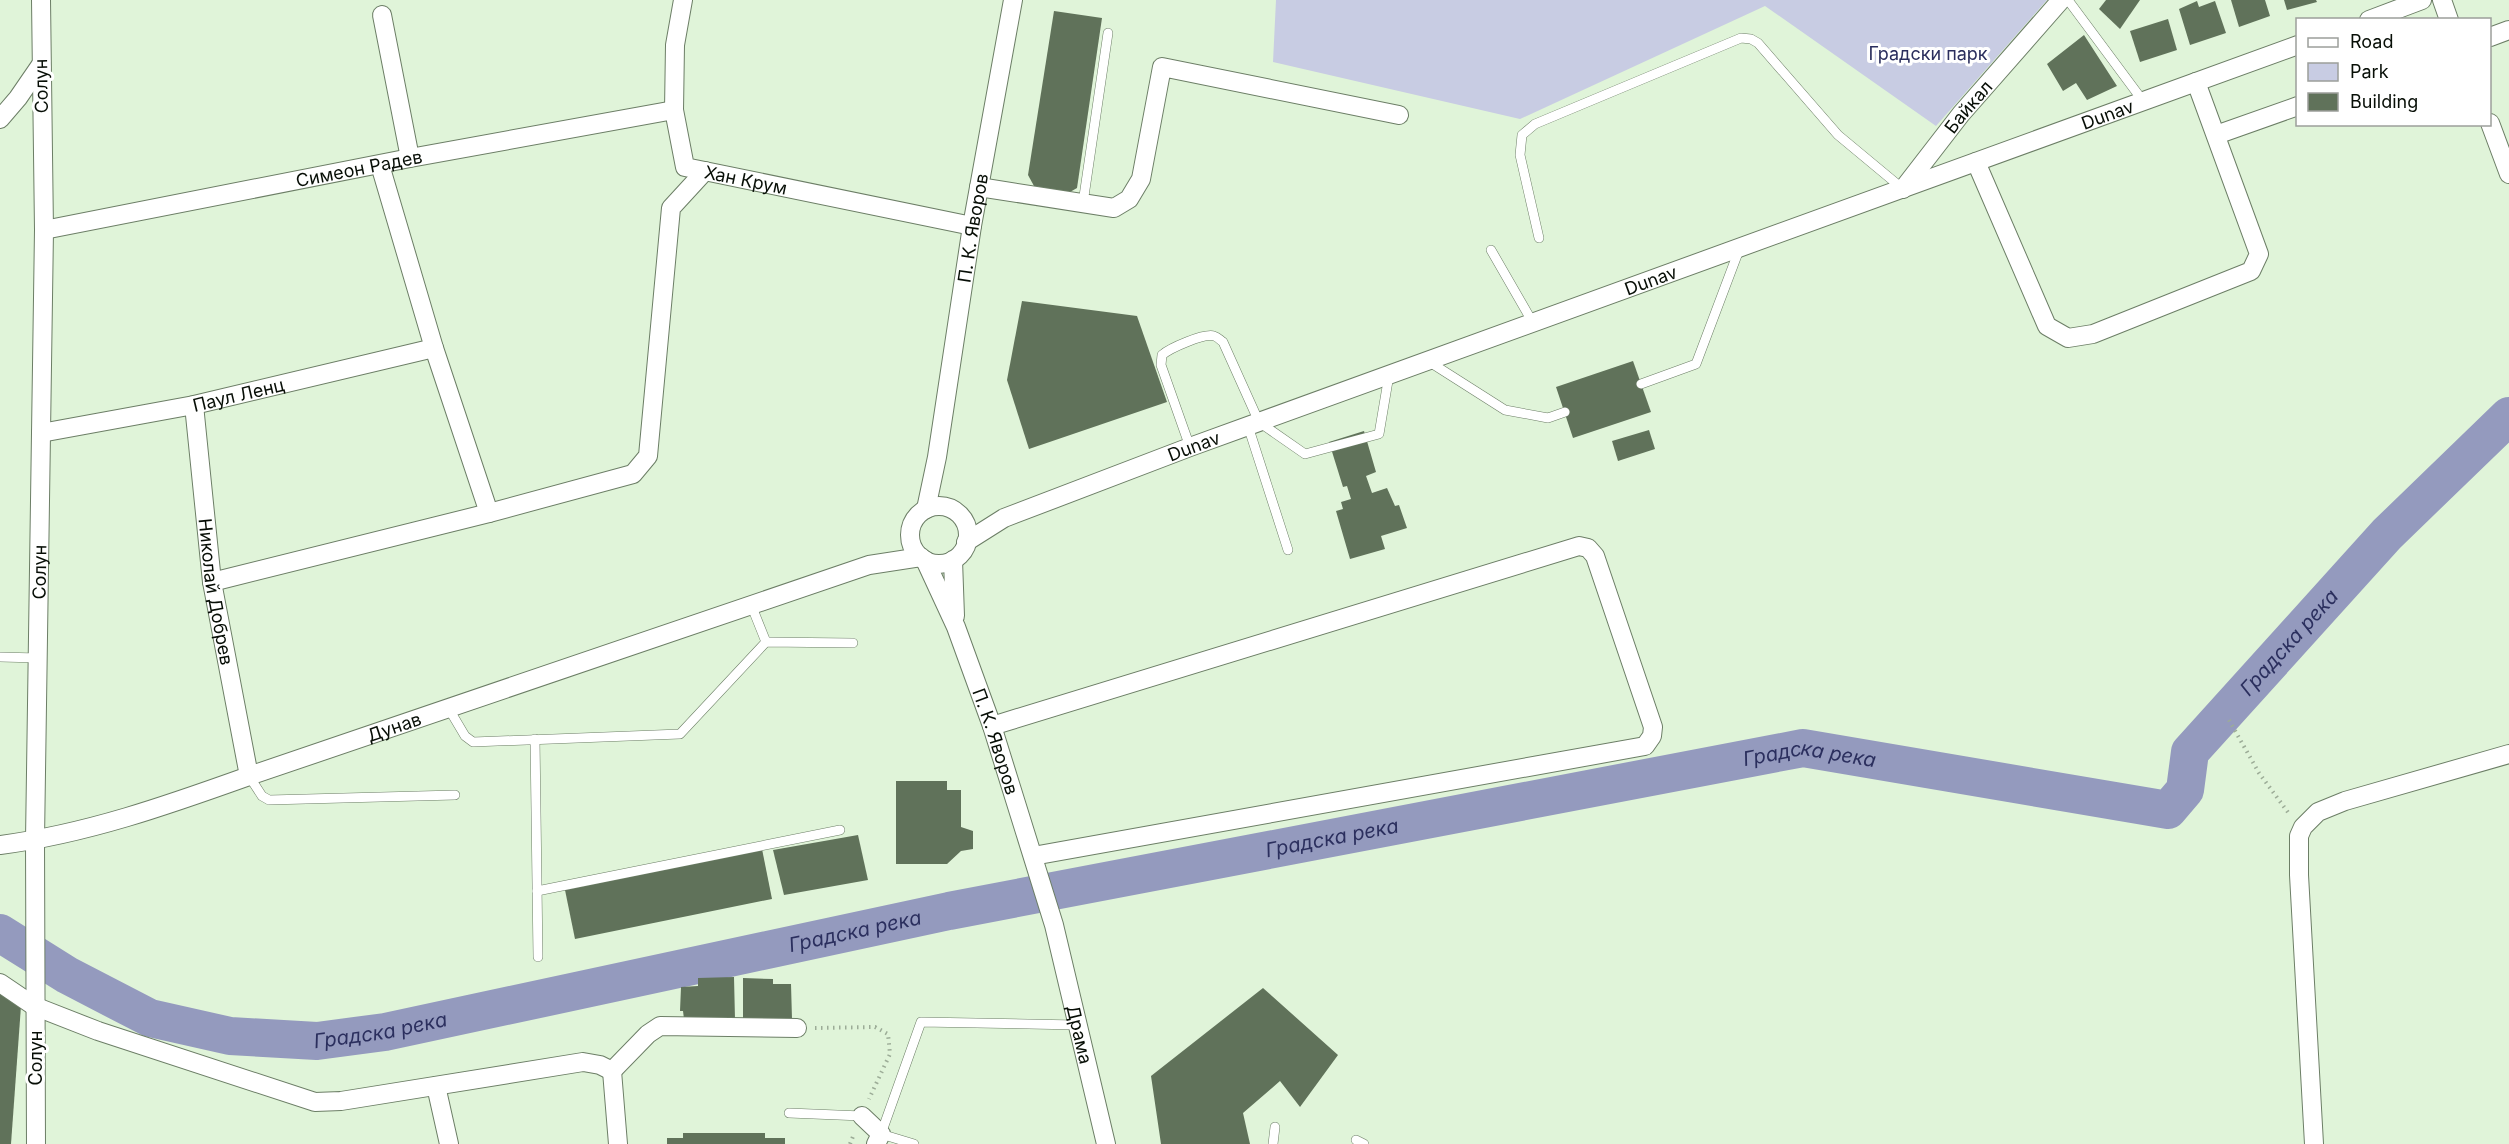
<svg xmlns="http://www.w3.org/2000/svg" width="2509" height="1144" viewBox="0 0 2509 1144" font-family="Inter,sans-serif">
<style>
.green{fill:#c8cce3}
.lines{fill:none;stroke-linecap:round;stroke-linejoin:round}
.river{stroke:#949abe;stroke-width:38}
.building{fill:#60725a}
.service-casing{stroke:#6c7e66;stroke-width:10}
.minor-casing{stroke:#6c7e66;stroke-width:20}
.path{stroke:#9cac97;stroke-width:4;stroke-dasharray:1.5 4.5;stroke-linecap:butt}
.service{stroke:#fff;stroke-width:9}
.minor{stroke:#fff;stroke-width:18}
.labels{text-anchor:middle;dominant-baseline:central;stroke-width:6;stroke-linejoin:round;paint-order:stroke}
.park-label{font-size:18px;fill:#2a2e5d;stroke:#fff}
.street-label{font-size:18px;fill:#070e06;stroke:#fff}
.water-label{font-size:20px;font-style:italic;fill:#2b2f5e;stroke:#fff}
</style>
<rect width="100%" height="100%" fill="#e0f4d9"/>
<path class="green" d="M1276,0H2047L1936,126L1765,6L1520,119L1273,62Z"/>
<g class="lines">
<path class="river" id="s1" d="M0,933L67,975L150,1018L230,1036L317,1041L385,1032L949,911L1803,748L2168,810L2185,790L2190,752L2387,534L2509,416"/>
</g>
<g class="building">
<path d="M2106,0H2140L2120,29L2099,9Z"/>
<path d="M2231,0H2265L2270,16L2239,27Z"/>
<path d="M2284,0H2316L2317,2L2287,10Z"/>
<path d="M2197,1L2199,7L2215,1L2226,33L2190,45L2179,9Z"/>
<path d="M1054,11L1102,18L1077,188L1070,192L1034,186L1028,175Z"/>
<path d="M2168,19L2177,50L2140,62L2130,31Z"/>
<path d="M2084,35L2117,86L2087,100L2076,83L2063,91L2047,64Z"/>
<path d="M1022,301L1137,316L1167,402L1029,449L1007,380Z"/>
<path d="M1633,361L1651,412L1573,438L1556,387Z"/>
<path d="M1649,430L1655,449L1618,461L1612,441Z"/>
<path d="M1364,431L1376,472L1366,476L1372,493L1387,488L1395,506L1399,505L1407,528L1381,536L1385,549L1350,559L1336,511L1343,509L1341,502L1351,499L1347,486L1343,487L1329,442Z"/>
<path d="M896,781H947V790H961V827L973,831V849L961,851L947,864H896Z"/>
<path d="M858,835L868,880L784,895L773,850Z"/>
<path d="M762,849L772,899L575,939L565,890Z"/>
<path d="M734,977L735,1019H684L683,1011H680L681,987L698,986V978Z"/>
<path d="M743,978L773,979V984H791L792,1019H743Z"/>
<path d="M1263,988L1338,1055L1300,1107L1280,1081L1243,1113L1250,1144H1161L1151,1076Z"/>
<path d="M0,993L21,1006L11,1144H0Z"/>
<path d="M683,1133H765V1138H785V1144H667V1138H683Z"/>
</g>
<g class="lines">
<g class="service-casing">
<g id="service">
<path d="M2068,0L2143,101"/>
<path d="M1083,203L1108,33"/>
<path d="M1539,238L1520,155L1522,135L1535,124L1741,38L1751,39L1758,43L1838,135L1903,189"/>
<path d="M1491,250L1533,323"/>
<path d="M1428,361L1505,410L1548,418L1565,412"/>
<path d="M1641,384L1696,364L1739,250"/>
<path d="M1248,426L1288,550"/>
<path d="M1190,447L1161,365L1162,355C1170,348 1204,333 1214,336C1218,337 1220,340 1223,342L1259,422L1305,454L1379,434L1389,375"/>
<path d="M752,607L766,642"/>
<path d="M0,657L38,658"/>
<path d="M449,709L465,736L473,742L680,734L766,642L853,643"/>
<path d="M535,739L538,957"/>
<path d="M249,776L262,796L269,800L455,795"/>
<path d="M537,891L840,830"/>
<path d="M789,1113L862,1116"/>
<path d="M1356,1140L1364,1144"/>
<path d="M914,1144L881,1134L921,1022L1077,1025"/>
<path d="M1273,1144L1275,1127"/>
</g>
</g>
<g class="minor-casing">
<g id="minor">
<path id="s2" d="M683,0L675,45L674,110L685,167L972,226"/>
<path d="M2442,0L2449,20"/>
<path d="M382,15L410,158"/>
<path d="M2369,20L2422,0"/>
<path d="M2490,37L2509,30"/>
<path d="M0,119L18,98L40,66"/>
<path d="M2490,123L2509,174"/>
<path d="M2216,135L2298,106"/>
<path d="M1976,162L2047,326L2068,338L2093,334L2251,271L2259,254L2196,82"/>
<path d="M380,165L434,348L489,513"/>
<path d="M979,187L1114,208L1129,199L1141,179L1162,67L1399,115"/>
<path id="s3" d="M1903,189L1961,114L2061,0"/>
<path id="s4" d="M44,230L410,158L674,110"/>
<path id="s5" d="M194,405L212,582L249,776"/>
<path id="s6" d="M41,433L194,405L434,348"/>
<circle cx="939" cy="535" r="29"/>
<path id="s7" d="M926,509L937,457L972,226L1013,0"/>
<path id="s8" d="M966,542L1004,518L1190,447L2298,45"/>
<path id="s9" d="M925,560L956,627L992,726L1054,925L1106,1144"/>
<path d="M953,560L955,616"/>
<path d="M212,582L489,513L633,474L648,456L671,208L705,171"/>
<path d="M992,726L1579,546L1588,548L1595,556L1653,727L1652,736L1645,746L1033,856"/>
<path id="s10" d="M0,845C86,834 168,805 249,776L869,565L921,557"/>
<path d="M0,983L34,1006L98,1031L315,1102L341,1101L583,1062L600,1065L612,1071"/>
<path d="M612,1071L648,1034L660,1026L797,1028"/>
<path d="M612,1071L618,1144"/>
<path d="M436,1086L449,1144"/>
<path d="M862,1116L881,1134L876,1144"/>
<path id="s11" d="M36,1144L35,840L44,230L41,0"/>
<path d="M2314,1144L2299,875V836L2303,827L2318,812L2345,801L2509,754"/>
</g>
</g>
<g class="path">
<path d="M2229,720L2259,773L2290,815"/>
<path d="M815,1028L875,1027L888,1034L890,1054L869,1099"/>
<path d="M850,1144L854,1134"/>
</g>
<use href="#service" class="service"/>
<use href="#minor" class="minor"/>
</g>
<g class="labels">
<g class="park-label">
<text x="1928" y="53">Градски парк</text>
</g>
<g class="street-label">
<text transform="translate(41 86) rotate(-91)">Солун</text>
<text stroke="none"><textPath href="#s3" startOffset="105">Байкал</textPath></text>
<text stroke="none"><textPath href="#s8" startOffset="1220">Dunav</textPath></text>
<text stroke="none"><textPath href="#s4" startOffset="321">Симеон Радев</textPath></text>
<text stroke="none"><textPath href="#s2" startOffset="231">Хан Крум</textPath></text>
<text stroke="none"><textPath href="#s7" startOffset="285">П. К. Яворов</textPath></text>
<text stroke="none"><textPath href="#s8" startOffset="734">Dunav</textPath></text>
<text stroke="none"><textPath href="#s6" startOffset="201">Паул Ленц</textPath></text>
<text stroke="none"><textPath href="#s8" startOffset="248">Dunav</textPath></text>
<text stroke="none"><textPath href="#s11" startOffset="572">Солун</textPath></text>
<text stroke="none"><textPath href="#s5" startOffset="188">Николай Добрев</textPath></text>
<text stroke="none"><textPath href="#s10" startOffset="412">Дунав</textPath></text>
<text stroke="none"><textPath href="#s9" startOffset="195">П. К. Яворов</textPath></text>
<text stroke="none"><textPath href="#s9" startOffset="500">Драма</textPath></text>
<text transform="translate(35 1058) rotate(-90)">Солун</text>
</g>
<g class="water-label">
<text stroke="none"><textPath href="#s1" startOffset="2439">Градска река</textPath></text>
<text stroke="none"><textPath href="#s1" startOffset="1863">Градска река</textPath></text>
<text stroke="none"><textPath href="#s1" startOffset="1377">Градска река</textPath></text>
<text stroke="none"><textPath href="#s1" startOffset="891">Градска река</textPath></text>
<text stroke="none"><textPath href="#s1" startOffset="406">Градска река</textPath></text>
</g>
</g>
<rect x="2296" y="18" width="195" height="108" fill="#ffffff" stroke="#9c9f9b" stroke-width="1.5"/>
<rect x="2308" y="38" width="30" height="9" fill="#ffffff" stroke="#9c9f9b" stroke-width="1.5"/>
<text x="2350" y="48" font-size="18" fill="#070e06">Road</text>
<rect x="2308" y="63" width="30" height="18" fill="#c8cce3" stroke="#9c9f9b" stroke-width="1.5"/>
<text x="2350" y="78" font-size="18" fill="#070e06">Park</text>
<rect x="2308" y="93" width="30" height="18" fill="#60725a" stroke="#9c9f9b" stroke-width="1.5"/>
<text x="2350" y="108" font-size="18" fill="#070e06">Building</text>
</svg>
